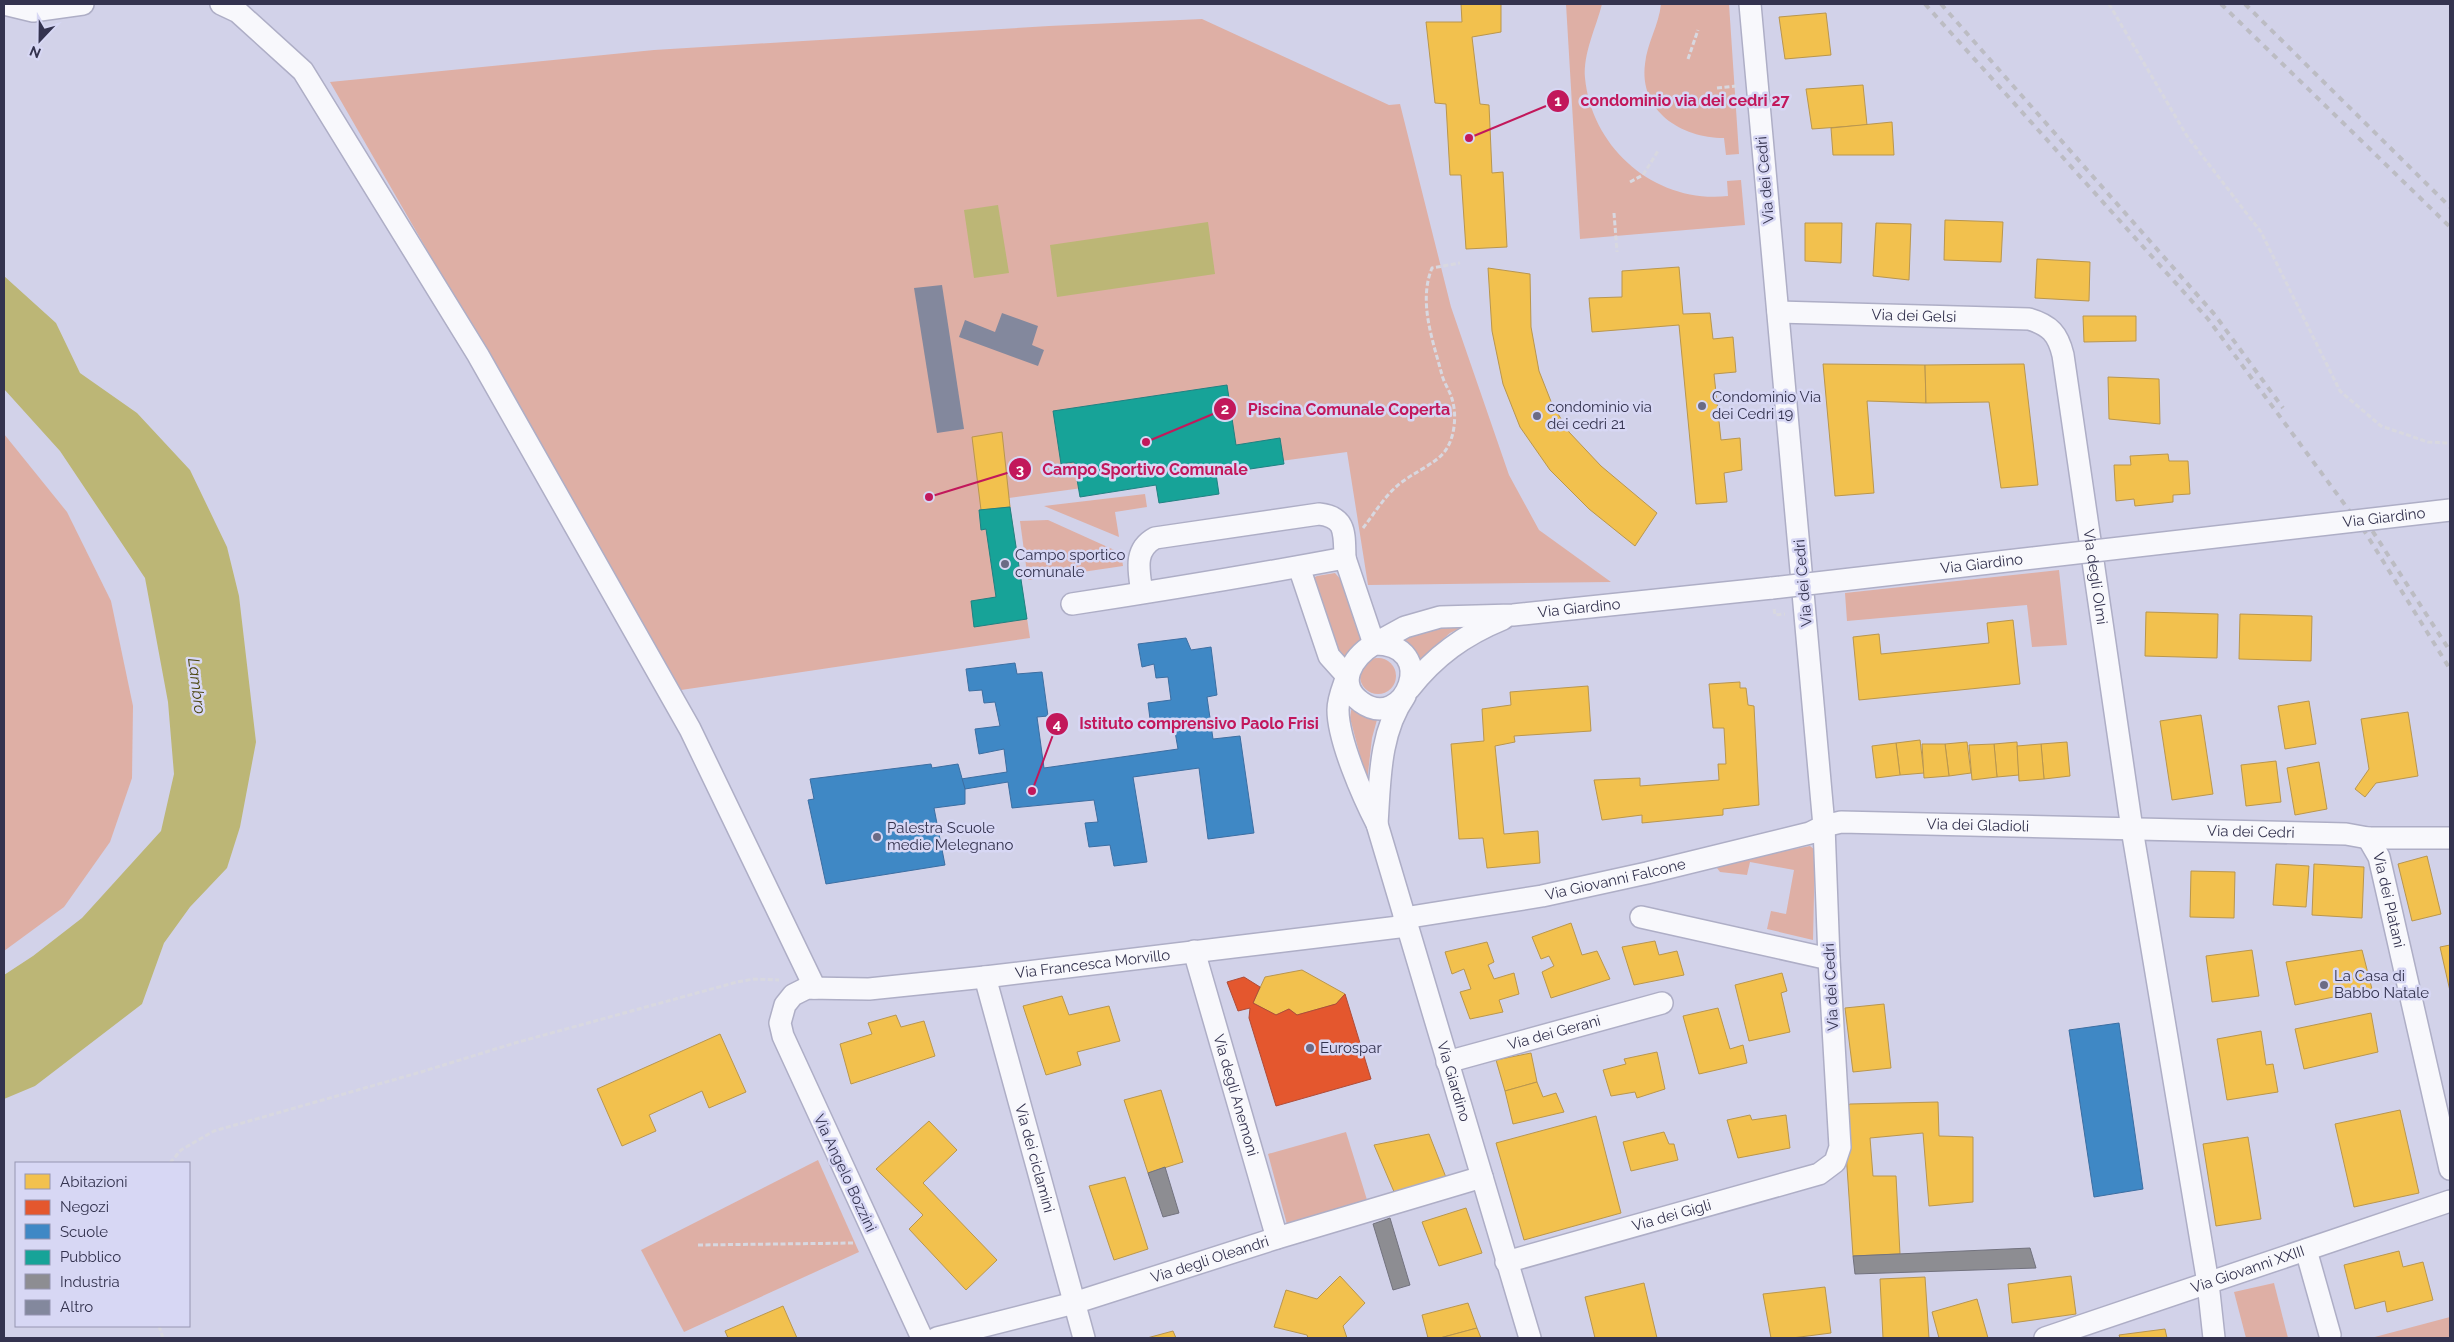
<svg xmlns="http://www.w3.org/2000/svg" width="2454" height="1342" viewBox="0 0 2454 1342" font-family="Raleway,sans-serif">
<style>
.green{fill:#deafa5}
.water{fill:#bcb676}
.homes{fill:#f2c14e;stroke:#b9964e}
.shops{fill:#e4572e;stroke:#af4c38}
.schools{fill:#3f88c5;stroke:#3c6ea2}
.public{fill:#17a398;stroke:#208182}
.industry{fill:#8d8d92;stroke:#72727e}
.building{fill:#83889d}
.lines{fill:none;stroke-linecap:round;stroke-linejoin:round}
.minor-casing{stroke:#aeaec6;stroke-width:24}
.path{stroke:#d8d8e0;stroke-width:3;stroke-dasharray:5 2.5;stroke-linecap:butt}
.minor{stroke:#f8f8fc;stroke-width:21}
.rail{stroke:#bcbcc3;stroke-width:4;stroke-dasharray:6 6;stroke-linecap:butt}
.minor-bridge-casing{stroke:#aeaec6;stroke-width:24;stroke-linecap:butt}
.minor-bridge{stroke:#f8f8fc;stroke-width:21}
.poi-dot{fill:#6b6b85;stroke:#d7d7f4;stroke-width:2}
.labels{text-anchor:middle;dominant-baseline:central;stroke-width:5;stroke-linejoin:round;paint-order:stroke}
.street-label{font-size:15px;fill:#34334f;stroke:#d7d7f4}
.poi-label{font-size:15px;fill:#34334f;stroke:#d7d7f4;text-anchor:start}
.water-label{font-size:16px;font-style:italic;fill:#4b460e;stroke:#d7d7f4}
.leader{fill:none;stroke:#c2185b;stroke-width:2}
.callout-dot{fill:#c2185b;stroke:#d7d7f4;stroke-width:2}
.mark-label{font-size:15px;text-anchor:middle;font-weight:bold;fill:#fff}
.callout-label{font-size:16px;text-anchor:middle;font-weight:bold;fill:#c2185b;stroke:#d7d7f4;stroke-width:5;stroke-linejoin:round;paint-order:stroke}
</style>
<rect width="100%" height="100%" fill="#d2d2e9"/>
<g class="green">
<path d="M1566,4H1602C1596,28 1583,53 1585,78C1592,150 1657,204 1728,196L1727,181L1741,180L1745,225L1580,239Z"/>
<path d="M1661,4H1729L1739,154L1726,155L1724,138C1681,138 1639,111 1645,64C1647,43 1659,25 1661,4Z"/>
<path d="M1202,19L1389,105L1400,104L1451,307L1509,475L1539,530L1611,582L1368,585L1347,452L1009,498L1030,638L681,690L330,82L654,50L1049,26Z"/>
<path d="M4,434L67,512L111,601L133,706L132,778L110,842L64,907L4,951Z"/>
<path d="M1145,494L1147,507L1115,512L1119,537L1044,506Z"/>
<path d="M1048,520L1121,553L1123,566L1028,580L1020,521Z"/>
<path d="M2059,570L2067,645L2032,647L2027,605L1847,621L1845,593Z"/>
<path d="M1335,573L1342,581L1364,638L1356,643L1344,659L1336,656L1313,578L1317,576Z"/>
<path d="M1475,621L1450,633L1419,660L1399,640V634Z"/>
<circle cx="1378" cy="676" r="18"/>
<path d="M1352,705L1378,716L1372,738L1367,782L1350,718Z"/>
<path d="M1810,846L1815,850L1813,940L1767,929L1771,911L1786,914L1794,870L1750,862L1747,875L1720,872L1717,868L1719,863Z"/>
<path d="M1346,1132L1368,1203L1288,1228L1268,1154Z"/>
<path d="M818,1160L859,1252L684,1332L641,1250Z"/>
<path d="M2274,1283L2288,1338H2246L2234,1292Z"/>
<path d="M2450,1317V1338H2371Z"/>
</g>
<g class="water">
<path d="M998,205L1009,273L974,278L964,210Z"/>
<path d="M1208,222L1215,274L1057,297L1050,245Z"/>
<path d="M4,276L56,323L80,373L137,413L190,470L227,547L239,596L256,742L240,827L227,868L190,907L164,943L142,1004L35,1086L4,1099V975L33,956L82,918L161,831L174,774L168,702L145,578L60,451L4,389Z"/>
</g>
<g class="homes">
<path d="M1461,4H1501V32L1472,37L1480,104L1489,105L1492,173L1503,172L1507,247L1466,249L1461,175H1450L1446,104L1435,103L1426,22H1462Z"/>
<path d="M1826,13L1831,55L1785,59L1779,17Z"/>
<path d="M1863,85L1867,125L1812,129L1806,89Z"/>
<path d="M1892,122L1894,155H1833L1831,128Z"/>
<path d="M1945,220L2003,222L2001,262L1944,260Z"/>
<path d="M1805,223H1842L1841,263L1805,261Z"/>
<path d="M1876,223L1911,224L1909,280L1873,276Z"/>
<path d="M2037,259L2090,262L2089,301L2035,298Z"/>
<path d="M1679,267L1683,314L1710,313L1713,339L1733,337L1736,372L1714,374L1721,440L1740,438L1742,470L1724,473L1727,502L1696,504L1679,325L1592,332L1589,298L1622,297V271Z"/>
<path d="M1488,268L1530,274L1531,327L1539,371L1552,404L1569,432L1601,466L1657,513L1635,546L1589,509L1550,470L1520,427L1503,384L1492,331Z"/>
<path d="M2083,316H2136V341L2084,342Z"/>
<path d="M1823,364L1925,365L1926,403L1867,401L1874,493L1835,496Z"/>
<path d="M2024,364L2038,485L2001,488L1989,402L1926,403L1925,365Z"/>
<path d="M2108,377L2159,379L2160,424L2109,419Z"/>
<path d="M1002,432L1010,507L981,510L972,437Z"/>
<path d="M2168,454L2169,461H2188L2190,494L2173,495V502L2135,506L2134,499L2116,501L2114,465H2131L2130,456Z"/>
<path d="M2146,612L2218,614L2217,658L2145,656Z"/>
<path d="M2240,614L2312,616L2311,661L2239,659Z"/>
<path d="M2013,620L2020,684L1859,700L1853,637L1879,634L1881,654L1989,643L1987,623Z"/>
<path d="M1740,682V688H1746L1748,705L1754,706L1759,805L1723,809V815L1642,823V815L1602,820L1594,780L1640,778V786L1719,780L1718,764H1726L1724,728H1713L1709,684Z"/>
<path d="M1588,686L1591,731L1514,736L1515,742L1495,746L1504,834L1538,831L1540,863L1487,868L1483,838L1459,839L1451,744L1484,741L1482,709L1511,705L1510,692Z"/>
<path d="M2309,701L2316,744L2285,749L2278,706Z"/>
<path d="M2408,712L2418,776L2376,783L2365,797L2355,789L2369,769L2361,719Z"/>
<path d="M2201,715L2213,794L2172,800L2160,721Z"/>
<path d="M1920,740L1924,773L1900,775L1896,743Z"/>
<path d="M1967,742L1971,773L1949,776L1945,744Z"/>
<path d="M2017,742L2019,775L1997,777L1994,744Z"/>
<path d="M2067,742L2070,776L2044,779L2041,744Z"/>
<path d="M1896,743L1900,775L1876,778L1872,746Z"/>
<path d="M1922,744H1945L1949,776L1924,778Z"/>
<path d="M1994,744L1997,777L1972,780L1969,745Z"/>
<path d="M2041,744L2044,779L2019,781L2017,746Z"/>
<path d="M2276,761L2281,802L2246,806L2241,765Z"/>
<path d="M2319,762L2327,809L2295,815L2287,768Z"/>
<path d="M2427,856L2441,914L2412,921L2398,864Z"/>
<path d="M2276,864L2309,866L2306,907L2273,905Z"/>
<path d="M2314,864L2364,867L2362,918L2312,915Z"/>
<path d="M2191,871L2235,872L2234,918L2190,917Z"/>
<path d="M1571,923L1582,955L1597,951L1610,979L1551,998L1542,972L1554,966L1549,956L1541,959L1532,937Z"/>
<path d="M1655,941L1659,955L1677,951L1684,975L1634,985L1622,947Z"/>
<path d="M1487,942L1494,962L1488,965L1494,979L1514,973L1519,994L1499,1000L1503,1012L1470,1019L1460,992L1471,989L1464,969L1452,974L1445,952Z"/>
<path d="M2450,945V991L2440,947Z"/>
<path d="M2252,950L2259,996L2212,1002L2206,956Z"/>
<path d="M2362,950L2372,989L2295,1005L2286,962Z"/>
<path d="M1302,970L1345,994L1336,1004L1297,1015L1289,1009L1276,1015L1253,1003L1265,977Z"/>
<path d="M1782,973L1787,991L1781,993L1790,1032L1749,1041L1735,985Z"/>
<path d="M1062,996L1069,1015L1109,1006L1120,1041L1077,1052L1081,1065L1046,1075L1023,1006Z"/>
<path d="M1884,1004L1891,1068L1853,1072L1845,1008Z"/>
<path d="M1718,1008L1730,1049L1743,1045L1747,1063L1699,1074L1683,1016Z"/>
<path d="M2371,1013L2378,1052L2304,1069L2295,1029Z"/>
<path d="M896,1015L901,1027L924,1021L935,1056L851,1084L840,1044L872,1034L868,1023Z"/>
<path d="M2261,1031L2266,1065L2273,1064L2278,1092L2227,1100L2217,1039Z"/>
<path d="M720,1034L746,1092L709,1108L702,1091L649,1115L656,1131L622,1146L597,1089Z"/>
<path d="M1657,1052L1665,1089L1637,1098L1635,1092L1611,1096L1603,1070L1626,1064L1624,1059Z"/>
<path d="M1531,1053L1537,1082L1505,1091L1496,1060Z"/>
<path d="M1537,1082L1543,1097L1556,1093L1564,1112L1513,1124L1505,1091Z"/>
<path d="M1161,1090L1183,1162L1148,1173L1124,1100Z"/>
<path d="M1938,1102L1939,1136L1973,1137V1202L1929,1206L1923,1133L1870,1138L1873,1176H1896L1900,1254L1853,1256L1843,1108L1850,1104Z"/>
<path d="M2400,1110L2419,1193L2354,1207L2335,1124Z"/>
<path d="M1750,1115L1752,1120L1786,1115L1790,1148L1738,1158L1727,1120Z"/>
<path d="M1596,1116L1621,1213L1524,1240L1496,1143Z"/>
<path d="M929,1121L957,1150L923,1183L997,1260L966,1290L909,1229L923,1215L876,1169Z"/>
<path d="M1664,1132L1669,1144H1674L1678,1160L1631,1171L1623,1142Z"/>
<path d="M1429,1134L1447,1180L1395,1194L1374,1145Z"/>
<path d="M2248,1137L2261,1219L2216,1226L2203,1144Z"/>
<path d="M1125,1177L1148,1249L1114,1260L1089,1186Z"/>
<path d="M1466,1208L1482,1253L1439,1266L1422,1222Z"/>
<path d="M2399,1251L2403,1267L2423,1262L2433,1300L2387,1312L2385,1301L2355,1309L2344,1265Z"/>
<path d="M1340,1276L1365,1303L1343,1326L1347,1338H1308L1307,1335L1274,1327L1286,1290L1317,1299Z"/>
<path d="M2071,1276L2076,1314L2012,1323L2008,1284Z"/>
<path d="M1925,1277L1929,1338H1883L1880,1279Z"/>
<path d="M1644,1283L1657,1338H1595L1585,1297Z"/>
<path d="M1825,1287L1831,1333L1792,1338H1771L1763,1294Z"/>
<path d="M1977,1299L1988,1338H1939L1932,1312Z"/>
<path d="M1468,1303L1477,1328L1440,1338H1428L1422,1315Z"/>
<path d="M783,1306L797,1338H728L725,1331Z"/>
<path d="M1477,1328L1481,1338H1440Z"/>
<path d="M2165,1329L2167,1338H2120L2119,1335Z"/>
<path d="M1173,1331L1176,1338H1147Z"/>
</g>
<path class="shops" d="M1244,977L1260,987L1253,1003L1276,1015L1289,1009L1297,1015L1336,1004L1345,994L1371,1079L1276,1106L1249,1018L1250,1008L1238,1011L1227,982Z"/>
<g class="schools">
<path d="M1186,638L1191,650L1211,647L1217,695L1207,697L1213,739L1240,736L1254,833L1208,839L1199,768L1133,777L1147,862L1114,866L1110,845L1089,847L1085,823L1098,822L1094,800L1012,808L1008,782L965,789L961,779L1007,772L1004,749L979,754L975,729L1000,726L995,702L984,703L982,690L969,691L966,669L1015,663L1017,674L1042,672L1048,716L1037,717L1044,768L1178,749L1174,726L1151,727L1148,703L1171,700L1168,677L1156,678L1154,664L1142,667L1138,644Z"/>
<path d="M931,764L932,768L958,764L965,789V804L934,808L945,865L826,884L808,800L814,799L810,779Z"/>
<path d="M2119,1023L2143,1189L2094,1197L2069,1030Z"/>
</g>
<g class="public">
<path d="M1227,385L1236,445L1280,438L1284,464L1216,474L1219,494L1159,503L1156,485L1080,497L1074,462L1061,464L1053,411Z"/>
<path d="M1010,507L1027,619L974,627L971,601L996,597L986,529L981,530L979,510Z"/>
</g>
<g class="industry">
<path d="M1165,1167L1179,1213L1163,1217L1148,1173Z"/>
<path d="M1390,1218L1410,1285L1393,1290L1373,1224Z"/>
<path d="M2030,1248L2036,1268L1855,1274L1853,1256Z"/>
</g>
<g class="building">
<path d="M942,285L964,429L937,433L914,288Z"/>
<path d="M1002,313L1038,326L1032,345L1044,350L1038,366L959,337L965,320L995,332Z"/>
</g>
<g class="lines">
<g class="minor-casing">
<g id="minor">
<path d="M4,4L33,11L83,4"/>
<path d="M221,4L238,12L303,71L478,355L690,729L815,988"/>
<path id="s1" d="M1778,312L2029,319C2050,325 2058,334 2063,355L2132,829L2208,1283L2214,1338"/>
<path id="s2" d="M1345,558L1374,644L1405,627L1440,617L1513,615L1772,588"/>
<path id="s3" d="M1299,567L1329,656L1347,676C1343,688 1338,698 1338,710C1338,740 1363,797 1377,824L1530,1338"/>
<path d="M1072,604C1163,590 1254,575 1345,558C1344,534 1347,517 1319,514L1155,538C1133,550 1139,571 1142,593"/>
<path d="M1374,644C1441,643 1405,734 1361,702C1335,684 1353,657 1374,644Z"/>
<path d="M1409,689C1435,656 1464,635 1503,619"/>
<path d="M1377,824C1380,781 1379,733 1405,696"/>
<path id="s4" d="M2368,838L2379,857L2450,1169"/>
<path d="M1641,917L1829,959"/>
<path id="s5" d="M1404,918L1542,896L1647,873L1810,833L1824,826L1841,822L2346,834L2368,838H2450"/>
<path id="s6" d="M1194,951L1277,1238"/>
<path id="s7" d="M985,977L1084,1338"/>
<path id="s8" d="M1447,1062L1662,1003"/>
<path d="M2306,1250L2330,1335"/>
<path id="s9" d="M1506,1262L1819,1174L1835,1162L1840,1147L1829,959L1824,826L1750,4"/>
<path id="s10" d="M922,1338L783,1036L780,1023L785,1005L793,995L807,988L869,989L985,977L1407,926"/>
<path id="s11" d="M937,1338L1074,1303L1277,1238L1482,1177"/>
<path id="s12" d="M2045,1338L2450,1201"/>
</g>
</g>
<g class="path">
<path d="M2109,4L2187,136L2261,232L2340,391L2381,426L2428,442L2450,443"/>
<path d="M1688,59L1698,30"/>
<path d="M1717,88L1736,86"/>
<path d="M1630,182L1643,175L1658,151"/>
<path d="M1614,213L1617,252"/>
<path d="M1363,528C1374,514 1384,497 1397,486C1410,474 1436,464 1445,451C1455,438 1457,414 1452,399C1450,391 1444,383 1442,375C1433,341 1418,302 1432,268L1460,263"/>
<path d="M1774,609L1775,615L1785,614"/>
<path d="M170,1163L181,1150L214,1131L421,1072L515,1043L737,982L754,979L779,980"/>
<path d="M698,1245L855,1243"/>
<path d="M159,1326L163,1338"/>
</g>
<use href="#minor" class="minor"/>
<g class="rail">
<path d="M1925,4L2208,319L2365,532L2450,669"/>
<path d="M1941,4L2215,315L2283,408"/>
<path d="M2221,4L2450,227"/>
<path d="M2245,4L2450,207"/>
<path d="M2366,521L2450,651"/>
</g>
<g class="minor-bridge-casing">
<g id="minor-bridge">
<path id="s13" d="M1772,588L2450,510"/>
</g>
</g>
<use href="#minor-bridge" class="minor-bridge"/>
</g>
<g class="poi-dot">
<circle cx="1702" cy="406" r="5"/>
<circle cx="1537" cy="416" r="5"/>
<circle cx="1005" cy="564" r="5"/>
<circle cx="877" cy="837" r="5"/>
<circle cx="2324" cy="985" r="5"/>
<circle cx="1310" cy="1048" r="5"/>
</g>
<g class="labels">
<g class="street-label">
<text transform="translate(1765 180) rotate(-95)">Via dei Cedri</text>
<text stroke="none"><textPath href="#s1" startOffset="136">Via dei Gelsi</textPath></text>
<text stroke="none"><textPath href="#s13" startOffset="616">Via Giardino</textPath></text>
<text stroke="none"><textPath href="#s13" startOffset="211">Via Giardino</textPath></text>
<text stroke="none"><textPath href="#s1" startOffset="528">Via degli Olmi</textPath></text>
<text transform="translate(1803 583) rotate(-95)">Via dei Cedri</text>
<text stroke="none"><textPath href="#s2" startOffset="302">Via Giardino</textPath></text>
<text stroke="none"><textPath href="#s5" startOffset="585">Via dei Gladioli</textPath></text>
<text stroke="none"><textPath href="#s5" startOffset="858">Via dei Cedri</textPath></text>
<text stroke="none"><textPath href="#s5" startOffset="215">Via Giovanni Falcone</textPath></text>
<text stroke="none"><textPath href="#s4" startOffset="66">Via dei Platani</textPath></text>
<text stroke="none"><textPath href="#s10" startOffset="680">Via Francesca Morvillo</textPath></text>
<text transform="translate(1831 987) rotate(-93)">Via dei Cedri</text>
<text stroke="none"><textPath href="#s8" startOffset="111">Via dei Gerani</textPath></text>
<text stroke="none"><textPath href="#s3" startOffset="546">Via Giardino</textPath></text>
<text stroke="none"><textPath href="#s6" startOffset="150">Via degli Anemoni</textPath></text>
<text stroke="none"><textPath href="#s7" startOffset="188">Via dei ciclamini</textPath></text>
<text transform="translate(845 1173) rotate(65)">Via Angelo Bozzini</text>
<text stroke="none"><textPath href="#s9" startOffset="172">Via dei Gigli</textPath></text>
<text stroke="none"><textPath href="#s11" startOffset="284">Via degli Oleandri</textPath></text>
<text stroke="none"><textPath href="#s12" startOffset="214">Via Giovanni XXIII</textPath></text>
</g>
<g class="poi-label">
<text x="1712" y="397">Condominio Via<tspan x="1712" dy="17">dei Cedri 19</tspan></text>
<text x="1547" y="407">condominio via<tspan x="1547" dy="17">dei cedri 21</tspan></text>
<text x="1015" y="555">Campo sportico<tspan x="1015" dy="17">comunale</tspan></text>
<text x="887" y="828">Palestra Scuole<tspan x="887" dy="17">medie Melegnano</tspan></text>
<text x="2334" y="976">La Casa di<tspan x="2334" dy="17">Babbo Natale</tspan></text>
<text x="1320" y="1048">Eurospar</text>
</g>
<g class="water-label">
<text transform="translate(197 686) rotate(83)">Lambro</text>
</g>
</g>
<path class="leader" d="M1469 138L1558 101M1146 442L1225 409M929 497L1020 469M1032 791L1057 724"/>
<g class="callout-dot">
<circle cx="1469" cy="138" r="5"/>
<circle cx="1146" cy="442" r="5"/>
<circle cx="929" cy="497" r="5"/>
<circle cx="1032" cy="791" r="5"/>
<circle cx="1558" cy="101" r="12"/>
<circle cx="1225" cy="409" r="12"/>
<circle cx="1020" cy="469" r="12"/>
<circle cx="1057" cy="724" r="12"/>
</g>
<g class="mark-label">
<text x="1558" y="106">1</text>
<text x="1225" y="414">2</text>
<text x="1020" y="475">3</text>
<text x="1057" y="729">4</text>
</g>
<g class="callout-label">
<text x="1685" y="106">condominio via dei cedri 27</text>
<text x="1349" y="415">Piscina Comunale Coperta</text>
<text x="1145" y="475">Campo Sportivo Comunale</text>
<text x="1199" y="729">Istituto comprensivo Paolo Frisi</text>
</g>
<rect width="2454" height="1342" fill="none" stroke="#34334f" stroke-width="10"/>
<rect x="15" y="1162" width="175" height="165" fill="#d7d7f4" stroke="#9695b2"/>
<rect x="25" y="1174" width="25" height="15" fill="#f2c14e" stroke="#9695b2"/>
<text x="60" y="1187" font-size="15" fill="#34334f">Abitazioni</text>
<rect x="25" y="1200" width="25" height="15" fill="#e4572e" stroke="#9695b2"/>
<text x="60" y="1212" font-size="15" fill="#34334f">Negozi</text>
<rect x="25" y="1224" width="25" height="15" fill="#3f88c5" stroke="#9695b2"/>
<text x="60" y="1237" font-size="15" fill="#34334f">Scuole</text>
<rect x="25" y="1250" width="25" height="15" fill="#17a398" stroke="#9695b2"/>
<text x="60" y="1262" font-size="15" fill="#34334f">Pubblico</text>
<rect x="25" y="1274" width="25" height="15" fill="#8d8d92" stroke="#9695b2"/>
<text x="60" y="1287" font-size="15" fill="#34334f">Industria</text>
<rect x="25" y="1300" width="25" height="15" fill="#83889d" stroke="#9695b2"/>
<text x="60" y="1312" font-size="15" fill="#34334f">Altro</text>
<g transform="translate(40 40) rotate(202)" stroke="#d7d7f4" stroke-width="4" paint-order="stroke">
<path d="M0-4L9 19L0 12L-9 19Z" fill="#34334f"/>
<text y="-8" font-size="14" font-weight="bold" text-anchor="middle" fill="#34334f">N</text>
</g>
</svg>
